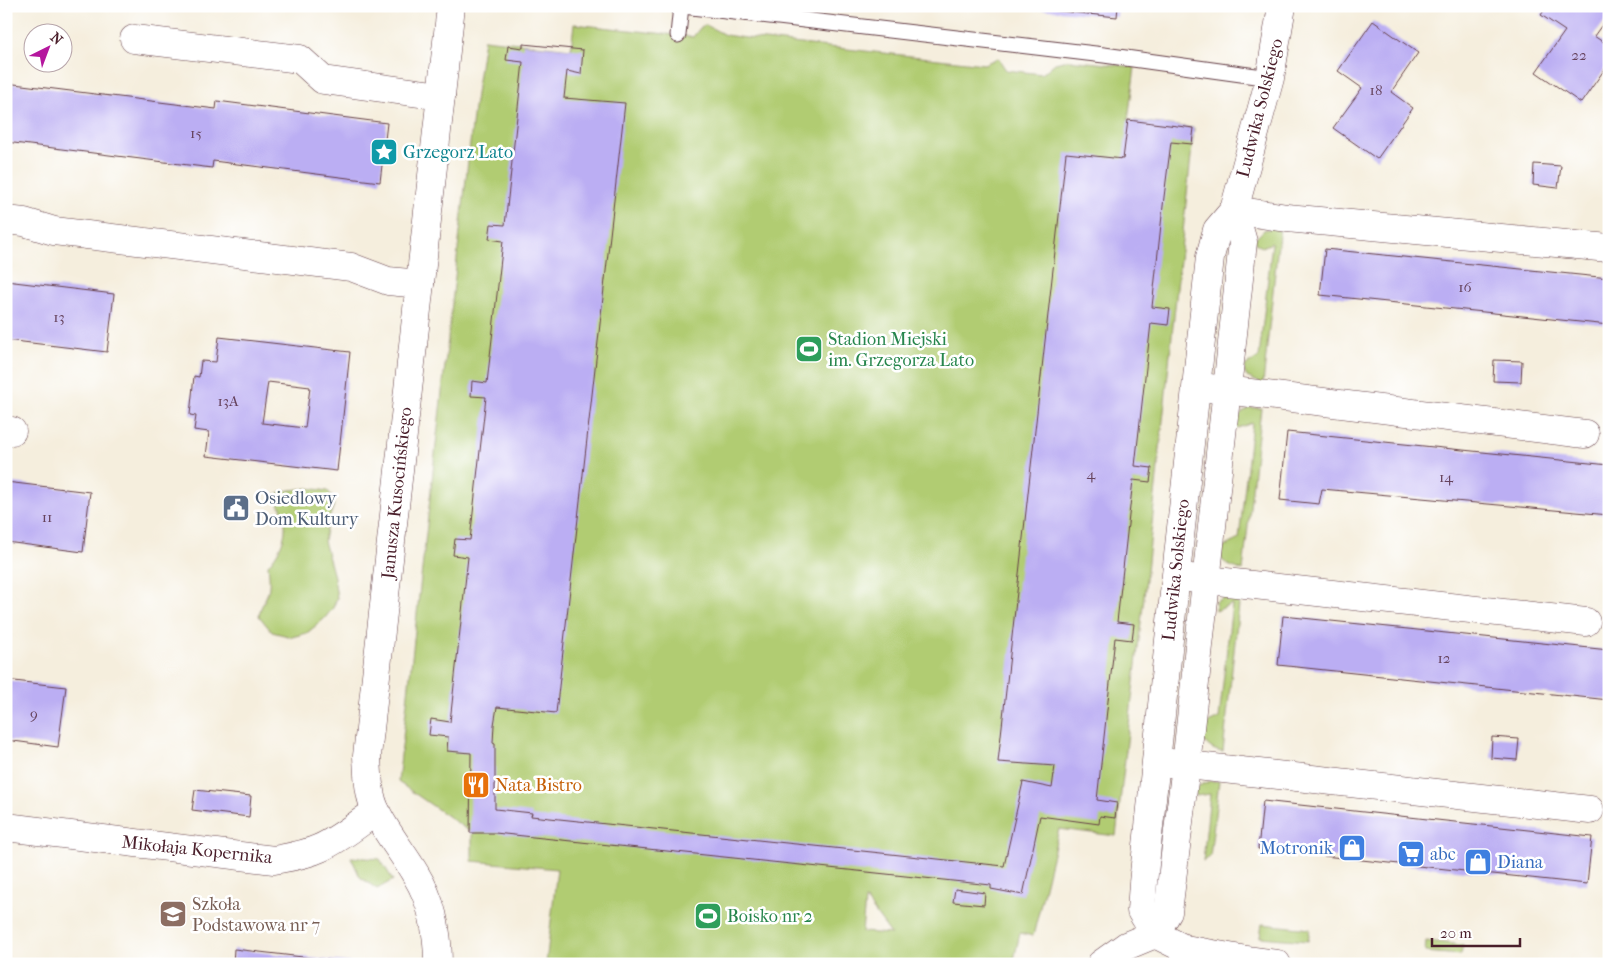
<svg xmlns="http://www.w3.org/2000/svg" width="1615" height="970" viewBox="0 0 1615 970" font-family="'IM FELL French Canon',serif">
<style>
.green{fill:#b1cc72;stroke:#7e764e;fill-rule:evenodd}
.building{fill:#bbaef3;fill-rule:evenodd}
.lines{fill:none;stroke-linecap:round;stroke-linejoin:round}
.lane-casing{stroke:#643e46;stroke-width:17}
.street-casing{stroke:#643e46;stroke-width:29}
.lane{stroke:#fff;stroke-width:15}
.street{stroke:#fff;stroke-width:28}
.labels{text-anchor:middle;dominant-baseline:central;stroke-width:5;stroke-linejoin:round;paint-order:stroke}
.number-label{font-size:15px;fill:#66435d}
.street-label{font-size:18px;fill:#4a1f2b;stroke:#fff}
.culture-label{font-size:18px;fill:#0d838f;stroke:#fff;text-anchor:start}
.leisure-label{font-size:18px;fill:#27864d;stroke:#fff;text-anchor:start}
.service-label{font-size:18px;fill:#4e5e75;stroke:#fff;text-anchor:start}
.food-label{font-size:18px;fill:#c56008;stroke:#fff;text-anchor:start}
.shop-label{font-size:18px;fill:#366cbe;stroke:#fff;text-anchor:start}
.education-label{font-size:18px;fill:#785e54;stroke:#fff;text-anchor:start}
</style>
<rect width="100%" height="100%" fill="#fff"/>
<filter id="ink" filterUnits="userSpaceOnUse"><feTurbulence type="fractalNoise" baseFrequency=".02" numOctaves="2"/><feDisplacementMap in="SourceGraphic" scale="10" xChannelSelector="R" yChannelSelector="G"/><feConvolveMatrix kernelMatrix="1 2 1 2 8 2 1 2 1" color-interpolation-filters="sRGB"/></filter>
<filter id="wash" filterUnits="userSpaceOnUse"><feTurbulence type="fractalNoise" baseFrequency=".0096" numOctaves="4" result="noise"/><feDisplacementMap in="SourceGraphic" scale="20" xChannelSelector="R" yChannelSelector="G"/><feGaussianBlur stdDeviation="1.12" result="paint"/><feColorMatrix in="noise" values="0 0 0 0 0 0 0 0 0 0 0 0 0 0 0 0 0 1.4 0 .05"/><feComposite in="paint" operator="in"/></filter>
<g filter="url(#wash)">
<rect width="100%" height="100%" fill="#f5eedd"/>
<g class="green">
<path d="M574,24L693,37L700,28L706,25L725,35L746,38L984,64L998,58L1006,70L1042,74L1055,63L1068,60L1135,67L1128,120L1194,128L1147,571L1116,836L1059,829L1033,936L1020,933L1013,964H546L557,869L472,861V833L398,782L474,108L484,39L571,49ZM865,900H866L891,934L862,932Z"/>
<path d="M1280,226L1263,384L1247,377L1244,371L1246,365L1259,357L1272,243L1262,247L1256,244L1255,239L1264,230Z"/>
<path d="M1249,408H1261L1243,571L1228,565L1220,558L1223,547L1239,539L1252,423L1238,428L1235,427V420L1240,414Z"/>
<path d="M308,488L328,491L331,495L334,505L327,524L324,541L334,577L337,598L333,608L324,619L307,633L292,637L272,632L259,616C260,608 263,604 266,597C271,587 269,576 268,565C288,542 291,521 274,495L283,491Z"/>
<path d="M1240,596L1223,752C1213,751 1206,745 1201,737L1204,725L1219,718L1232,604L1216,611V602L1225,597Z"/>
<path d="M1210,781H1219L1210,857L1203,861L1210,794L1196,796L1194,788Z"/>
<path d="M351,857L380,859L393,880L377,889L360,877Z"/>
<path d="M1262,924L1310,929L1308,941L1260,937Z"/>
<path d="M1426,941L1463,945L1461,955L1425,952Z"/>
</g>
<g id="blocks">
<g class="building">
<path d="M1030,6H1118L1117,17L1030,8Z"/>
<path d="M1547,6H1609V15L1594,36L1609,46V63L1581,103L1536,72L1565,31L1541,15Z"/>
<path d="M1373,21L1418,53L1391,92L1413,108L1377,159L1333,128L1362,88L1338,71Z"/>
<path d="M523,44L583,50L581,74L567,71L564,98L625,103L556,713L497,707L494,725L493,743L495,744V809L532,813L531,816L1004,866L1023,782L1052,788L1055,766L998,762L1066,153L1123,159L1128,120L1194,128L1192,144L1171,142L1164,197L1152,307L1170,309L1168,325L1151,323L1135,466L1152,468L1150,482L1133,480L1117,622L1134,624L1132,640L1115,638L1097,800L1117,803L1115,818L1100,816L1099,824L1040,816L1023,895L991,889V885L495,833H470L471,753L447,751L448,737L429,735L431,719L450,722L468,557L453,555L455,539L470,540L486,397L471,396L472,381L487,383L503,241L489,239L491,224L505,225L523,62L506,60L508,46L523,48Z"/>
<path d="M6,83L216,109L217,101L387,123L380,182L213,161L212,168L6,142Z"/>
<path d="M1534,164L1561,166L1558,188L1533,185Z"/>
<path d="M1325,249L1609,278V325L1320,295Z"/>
<path d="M6,281L114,294L107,352L6,340Z"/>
<path d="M219,337L350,352L337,471L206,456L209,432L194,430L196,416L190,415L194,376L199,377L201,361L216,362ZM268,382L310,387L305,428L262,423Z"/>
<path d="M1494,360L1522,361L1521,382L1493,381Z"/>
<path d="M1287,432L1609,465V515L1322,489L1319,504L1280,500Z"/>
<path d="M6,482L90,492L83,552L6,542Z"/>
<path d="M1283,616L1609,650V700L1278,665Z"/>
<path d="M6,680L66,687L58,747L6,740Z"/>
<path d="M1492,737L1519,739L1517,760L1491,758Z"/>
<path d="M195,790L251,796L249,817L192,810Z"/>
<path d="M1263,801L1592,837L1587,884L1258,849Z"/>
<path d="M955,889L985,893L984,905L953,902Z"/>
<path d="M234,949L354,963V964H233Z"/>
</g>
</g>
</g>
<g filter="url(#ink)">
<use href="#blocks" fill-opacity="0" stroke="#643e46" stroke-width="1"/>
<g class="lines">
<g class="lane-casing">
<g id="lane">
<path d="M683,6L1104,55L1270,78"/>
<path d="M678,35L681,6"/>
</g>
</g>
<g class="street-casing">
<g id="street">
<path d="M134,39L300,59L323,80L441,96"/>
<path d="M1234,210L1287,218L1609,248"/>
<path d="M6,220L24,222L54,231L351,267L388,281L420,284"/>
<path d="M1209,388L1585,434"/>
<path d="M6,430L12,431"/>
<path d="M1190,578L1586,622"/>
<path d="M1170,763L1590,810"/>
<path d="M6,827L274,860C290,857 305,855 320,848C340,839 358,824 376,811"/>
<path d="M1155,934L1141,911L1143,883L1210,257L1217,230L1234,210"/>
<path d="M1155,934L1185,949L1246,960L1277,964"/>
<path d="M438,964C438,933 432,901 416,875C404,854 387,834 377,813C368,796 368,774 367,756L451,6"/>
<path d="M1101,964L1126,946L1155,934L1168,912L1186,765L1243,242L1234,210L1270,78L1282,6"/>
</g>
</g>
<use href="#lane" class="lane"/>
<use href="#street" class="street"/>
</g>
</g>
<defs>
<g id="sight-square" transform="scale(1.4375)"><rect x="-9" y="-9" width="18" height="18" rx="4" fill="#0f9aa8" stroke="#fff"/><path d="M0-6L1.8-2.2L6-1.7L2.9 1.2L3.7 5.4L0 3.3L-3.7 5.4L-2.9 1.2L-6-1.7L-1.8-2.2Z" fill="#fff"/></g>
<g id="stadium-square" transform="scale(1.4375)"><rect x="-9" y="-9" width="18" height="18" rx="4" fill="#2e9e5b" stroke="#fff"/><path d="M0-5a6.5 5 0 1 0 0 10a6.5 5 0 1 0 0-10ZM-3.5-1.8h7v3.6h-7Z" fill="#fff"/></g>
<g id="civic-square" transform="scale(1.4375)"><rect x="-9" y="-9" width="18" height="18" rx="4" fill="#5c6f8a" stroke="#fff"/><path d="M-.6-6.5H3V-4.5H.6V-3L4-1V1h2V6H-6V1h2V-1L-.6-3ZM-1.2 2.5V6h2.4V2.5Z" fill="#fff"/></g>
<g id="restaurant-square" transform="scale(1.4375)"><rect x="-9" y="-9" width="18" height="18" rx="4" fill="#e8710a" stroke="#fff"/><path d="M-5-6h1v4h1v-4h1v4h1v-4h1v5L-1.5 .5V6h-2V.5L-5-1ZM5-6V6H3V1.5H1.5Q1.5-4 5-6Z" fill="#fff"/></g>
<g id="shop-square" transform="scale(1.4375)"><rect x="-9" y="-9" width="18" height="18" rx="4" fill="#3f7fe0" stroke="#fff"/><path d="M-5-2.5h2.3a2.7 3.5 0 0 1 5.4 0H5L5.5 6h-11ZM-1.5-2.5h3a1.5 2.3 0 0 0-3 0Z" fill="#fff"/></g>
<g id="supermarket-square" transform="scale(1.4375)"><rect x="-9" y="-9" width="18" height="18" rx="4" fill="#3f7fe0" stroke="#fff"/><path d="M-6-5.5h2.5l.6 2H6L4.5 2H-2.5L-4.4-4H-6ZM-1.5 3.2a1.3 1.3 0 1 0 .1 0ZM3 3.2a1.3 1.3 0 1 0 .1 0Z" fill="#fff"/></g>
<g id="school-square" transform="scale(1.4375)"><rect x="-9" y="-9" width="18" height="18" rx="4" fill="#8d6e63" stroke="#fff"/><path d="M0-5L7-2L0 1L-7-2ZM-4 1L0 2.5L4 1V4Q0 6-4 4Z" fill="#fff"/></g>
</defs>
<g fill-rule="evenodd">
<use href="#sight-square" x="384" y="152"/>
<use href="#stadium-square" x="809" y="349"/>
<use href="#civic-square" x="236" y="508"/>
<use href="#restaurant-square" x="476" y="785"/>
<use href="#shop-square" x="1352" y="848"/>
<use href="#supermarket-square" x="1411" y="854"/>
<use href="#shop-square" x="1478" y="862"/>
<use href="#school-square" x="173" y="914"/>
<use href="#stadium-square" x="708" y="916"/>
</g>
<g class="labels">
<g class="number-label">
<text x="1579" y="55">22</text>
<text x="1376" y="90">18</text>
<text x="196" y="133">15</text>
<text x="1465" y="287">16</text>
<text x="59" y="317">13</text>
<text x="228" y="401">13A</text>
<text x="1091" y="474">4</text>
<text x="1446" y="477">14</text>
<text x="47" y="517">11</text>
<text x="1444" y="658">12</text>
<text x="34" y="714">9</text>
</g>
<g class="street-label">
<text transform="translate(1260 108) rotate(-76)">Ludwika Solskiego</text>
<text transform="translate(397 493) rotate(-84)">Janusza Kusocińskiego</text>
<text transform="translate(1176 570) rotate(-84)">Ludwika Solskiego</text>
<text transform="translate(197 850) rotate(6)">Mikołaja Kopernika</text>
</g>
<g class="culture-label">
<text x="403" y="152">Grzegorz Lato</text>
</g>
<g class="leisure-label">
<text x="828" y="339">Stadion Miejski<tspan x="828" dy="21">im. Grzegorza Lato</tspan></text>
<text x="727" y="916">Boisko nr 2</text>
</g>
<g class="service-label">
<text x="255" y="498">Osiedlowy<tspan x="255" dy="21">Dom Kultury</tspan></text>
</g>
<g class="food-label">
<text x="495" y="785">Nata Bistro</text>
</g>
<g class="shop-label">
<text x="1333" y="848" text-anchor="end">Motronik</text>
<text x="1430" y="854">abc</text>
<text x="1497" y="862">Diana</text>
</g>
<g class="education-label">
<text x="192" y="904">Szkoła<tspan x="192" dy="21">Podstawowa nr 7</tspan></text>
</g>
</g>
<rect width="1615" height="970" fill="none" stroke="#fff" stroke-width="25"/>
<g transform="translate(48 48) rotate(42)"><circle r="24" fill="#ffffff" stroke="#b7a5aa"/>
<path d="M0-4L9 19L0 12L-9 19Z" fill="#b5179e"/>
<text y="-8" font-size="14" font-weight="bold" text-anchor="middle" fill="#4a1f2b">N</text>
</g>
<path d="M1432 938v8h88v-8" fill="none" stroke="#4a1f2b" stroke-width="2.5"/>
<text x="1440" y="938" font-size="15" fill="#4a1f2b" stroke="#ffffff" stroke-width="4" paint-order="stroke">20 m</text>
</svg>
